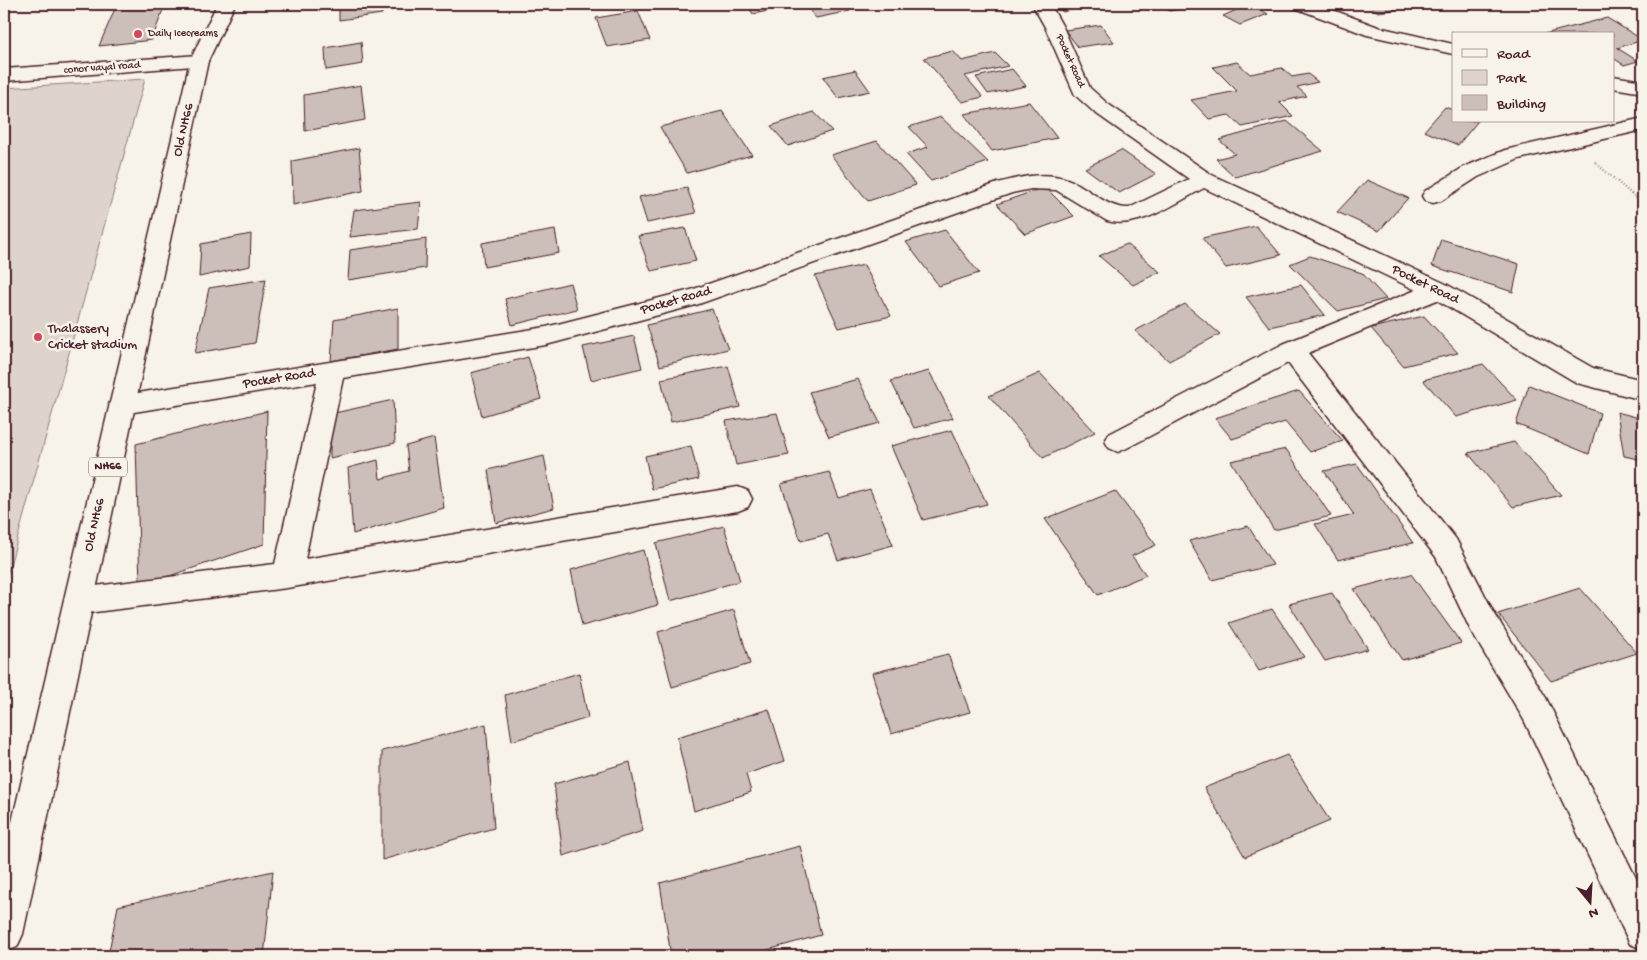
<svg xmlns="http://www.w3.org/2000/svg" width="1647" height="960" viewBox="0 0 1647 960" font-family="'Gochi Hand',sans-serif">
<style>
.green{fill:#ded4cc;stroke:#947a7c}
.building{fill:#ccbfb9;stroke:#4a1f2b}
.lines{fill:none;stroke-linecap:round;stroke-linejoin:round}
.minor-casing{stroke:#4a1f2b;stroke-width:3}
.tertiary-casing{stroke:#4a1f2b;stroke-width:3}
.primary-casing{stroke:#4a1f2b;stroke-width:3}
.path{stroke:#4a1f2b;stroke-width:2.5;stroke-dasharray:0.5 2.5;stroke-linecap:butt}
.minor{fill:#f7f3e8;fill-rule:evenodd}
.tertiary{fill:#f7f3e8;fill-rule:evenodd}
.primary{fill:#f7f3e8;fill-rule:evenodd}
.poi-dot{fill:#d1495b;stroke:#f7f3e8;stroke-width:2}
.labels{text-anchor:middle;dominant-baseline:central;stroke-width:5;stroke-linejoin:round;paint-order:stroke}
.far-poi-label{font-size:11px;fill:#4a1f2b;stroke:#f7f3e8;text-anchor:start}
.far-street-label{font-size:11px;fill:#4a1f2b;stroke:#f7f3e8}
.shield{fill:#f7f3e8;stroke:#7e5f64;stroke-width:1}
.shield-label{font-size:12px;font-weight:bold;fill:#4a1f2b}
.street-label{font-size:14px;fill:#4a1f2b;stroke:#f7f3e8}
.poi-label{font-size:14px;fill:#4a1f2b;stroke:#f7f3e8;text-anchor:start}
</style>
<rect width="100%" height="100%" fill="#f7f3e8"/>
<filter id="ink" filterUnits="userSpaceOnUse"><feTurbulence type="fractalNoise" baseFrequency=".02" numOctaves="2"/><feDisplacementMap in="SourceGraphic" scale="10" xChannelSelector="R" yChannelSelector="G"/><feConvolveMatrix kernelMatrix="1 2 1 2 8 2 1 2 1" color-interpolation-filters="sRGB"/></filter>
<g filter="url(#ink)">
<path class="green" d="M145,79L4,587V88Z"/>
<g class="building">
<path d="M117,4H165L152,40L99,46Z"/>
<path d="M339,4H382V14L339,20Z"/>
<path d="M747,4H792L793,6L753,14Z"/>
<path d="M804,4H844L850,11L816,18Z"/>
<path d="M1053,4H1091L1063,12Z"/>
<path d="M1162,4H1208L1169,11Z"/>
<path d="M1250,4L1268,14L1240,25L1223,16Z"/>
<path d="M1367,4H1408L1412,7L1378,12Z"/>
<path d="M638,11L650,40L607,47L596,18Z"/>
<path d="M1607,18L1643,40L1617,48L1638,61L1624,65L1613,58V34H1544Z"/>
<path d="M1101,25L1114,42L1078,47L1065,30Z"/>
<path d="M361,42L363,64L326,70L325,48Z"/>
<path d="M953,51L962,61L995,53L1008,66L965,76L983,97L962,102L924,58Z"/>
<path d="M1237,62L1250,74L1282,68L1292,77L1308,74L1318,82L1297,87L1307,96L1279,102L1293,116L1242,127L1229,115L1209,119L1191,100L1237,91L1213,67Z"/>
<path d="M1012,69L1026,86L988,94L976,77Z"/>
<path d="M855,70L870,91L838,98L823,77Z"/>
<path d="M361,85L365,120L305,131L304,95Z"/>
<path d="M1029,102L1057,138L992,151L964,114Z"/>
<path d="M1445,107L1453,110V121H1478L1458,145L1424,131Z"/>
<path d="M722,111L752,155L687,173L660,127Z"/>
<path d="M814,112L832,131L788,146L771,126Z"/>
<path d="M941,117L988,162L931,181L906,154L928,147L909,127Z"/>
<path d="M1287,121L1323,151L1235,177L1216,159L1235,154L1219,140Z"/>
<path d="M877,141L916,185L868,201L831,155Z"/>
<path d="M359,148L363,191L293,205L292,161Z"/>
<path d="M1121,150L1156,174L1119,193L1085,168Z"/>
<path d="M1367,180L1408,198L1379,231L1337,212Z"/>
<path d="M1045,187L1074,216L1025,234L997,204Z"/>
<path d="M687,188L696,213L647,223L639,197Z"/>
<path d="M421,202L418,229L350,237L354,210Z"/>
<path d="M1256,226L1281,255L1226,268L1202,238Z"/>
<path d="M685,228L696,261L651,271L638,236Z"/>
<path d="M555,230L559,253L484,267L482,243Z"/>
<path d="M945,230L979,273L939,286L906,242Z"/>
<path d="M251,234L250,266L199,277L201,244Z"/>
<path d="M426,239L425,268L348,280L350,250Z"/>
<path d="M1441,239L1519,264L1513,292L1432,266Z"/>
<path d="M1127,244L1160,272L1133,285L1099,256Z"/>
<path d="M1310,256L1362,273L1386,299L1338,311L1290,264Z"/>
<path d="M864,265L891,316L839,328L815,276Z"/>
<path d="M266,279L255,343L195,353L209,288Z"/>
<path d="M570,283L577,309L512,325L505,299Z"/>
<path d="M1301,285L1325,315L1269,327L1246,297Z"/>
<path d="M1185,304L1220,334L1169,361L1135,331Z"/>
<path d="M398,308V349L331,361L334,320Z"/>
<path d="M712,309L728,349L660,366L647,325Z"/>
<path d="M1424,316L1458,353L1403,366L1371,328Z"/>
<path d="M634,336L642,368L591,380L583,347Z"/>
<path d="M528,357L541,399L482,416L471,373Z"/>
<path d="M1483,364L1517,400L1456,417L1423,380Z"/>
<path d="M728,366L740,407L671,422L661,379Z"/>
<path d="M929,371L953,418L914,428L891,381Z"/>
<path d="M1040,373L1095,432L1043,458L989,396Z"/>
<path d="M858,379L880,423L829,437L809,392Z"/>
<path d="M1529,385L1600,413L1589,454L1516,424Z"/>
<path d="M1299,391L1343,441L1310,452L1285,422L1232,439L1215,418Z"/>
<path d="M393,400L395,443L330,458V414Z"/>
<path d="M267,411L264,544L140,586L136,444Z"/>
<path d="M1617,412L1643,419V460L1624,456Z"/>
<path d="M777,413L789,455L736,465L726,421Z"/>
<path d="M952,430L987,504L923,520L891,446Z"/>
<path d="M434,438L444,508L353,534L348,468L378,460L380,479L409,471L406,446Z"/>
<path d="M1514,442L1561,495L1513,507L1468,453Z"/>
<path d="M691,446L699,479L652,489L645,456Z"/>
<path d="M1286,449L1331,516L1274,530L1231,461Z"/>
<path d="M544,456L554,508L496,523L488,470Z"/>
<path d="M1357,464L1413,543L1338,560L1315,524L1354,515L1324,471Z"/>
<path d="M829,472L839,498L870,489L893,545L838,560L828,534L801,541L781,484Z"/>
<path d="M1115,491L1156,545L1132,556L1146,575L1098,595L1045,519Z"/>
<path d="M724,526L740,581L670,601L656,543Z"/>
<path d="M1248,526L1273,565L1212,580L1189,541Z"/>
<path d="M643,550L658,605L582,626L571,570Z"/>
<path d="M1411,574L1461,643L1402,660L1354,589Z"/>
<path d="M1580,588L1637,653L1551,681L1498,614Z"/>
<path d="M1332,593L1368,649L1325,661L1289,604Z"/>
<path d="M1272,609L1304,657L1259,671L1229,623Z"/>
<path d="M734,610L750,664L672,687L658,632Z"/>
<path d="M948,654L970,712L891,734L872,673Z"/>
<path d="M579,673L588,718L512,741L505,695Z"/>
<path d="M769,709L785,761L746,774L751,792L694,811L677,737Z"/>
<path d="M486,724L494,828L382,860V751Z"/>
<path d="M1287,755L1330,821L1245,857L1204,788Z"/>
<path d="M630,762L643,831L563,856L554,784Z"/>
<path d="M800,846L821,935L746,956H671L660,883Z"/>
<path d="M273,871L264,956H108L118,906Z"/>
</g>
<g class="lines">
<g class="minor-casing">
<g id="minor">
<path d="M1032,4H1050L1063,27L1090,88L1108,104L1212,175L1446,284L1593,368L1643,380V400L1577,383L1437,300L1308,353L1456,539L1493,611L1546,698L1643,892V949L1630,944L1524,720L1471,631L1436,557L1288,363L1127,448L1118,452L1109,448L1105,441L1109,434L1283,344L1416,290L1204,188C1177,202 1139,230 1107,221L1056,190L1031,189L1012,193L696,305L546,345L343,378L305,559L738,487L748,491L752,499L748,507L738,511L287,588L79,614L68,611L64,601L68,591L79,588L275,564L317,382L122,414L113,411L109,404L113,397L546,327L691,290L998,183C1020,177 1045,171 1067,179C1088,186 1106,209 1129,208L1189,179L1094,112L1075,95L1045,27Z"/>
<path d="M199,55L206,57L208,61L206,65L4,81V69Z"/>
<path d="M1643,118V130L1519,159L1478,177L1441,201L1433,203L1425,201L1422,196L1425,191L1464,167L1505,150Z"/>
</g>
</g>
<g class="tertiary-casing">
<g id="tertiary">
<path d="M1292,4H1317L1378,27L1453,44V54L1367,35L1295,8Z"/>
<path d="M1613,76L1643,81V93L1613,88Z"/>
</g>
</g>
<g class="primary-casing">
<path id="primary" d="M217,4H235L208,61L23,934L17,947L4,953V856L190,61Z"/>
</g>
<path class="path" d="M1595,162L1643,204"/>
<use href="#minor" class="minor"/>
<use href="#tertiary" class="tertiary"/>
<use href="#primary" class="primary"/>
</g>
</g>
<g class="poi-dot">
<circle cx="138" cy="34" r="5"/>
<circle cx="38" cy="337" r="5"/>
</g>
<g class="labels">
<g class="far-poi-label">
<text x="148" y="34">Daily Icecreams</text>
</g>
<g class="far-street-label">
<text transform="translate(1070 61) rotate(66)">Pocket Road</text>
<text transform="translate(102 68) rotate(-4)">conor vayal road</text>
</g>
<rect class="shield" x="89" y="457.5" width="38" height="19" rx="4"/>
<g class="shield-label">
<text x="108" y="467">NH66</text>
</g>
<g class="street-label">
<text transform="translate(184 130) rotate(-77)">Old NH66</text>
<text transform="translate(1425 285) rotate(26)">Pocket Road</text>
<text transform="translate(676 301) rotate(-16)">Pocket Road</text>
<text transform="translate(279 379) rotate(-9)">Pocket Road</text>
<text transform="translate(95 525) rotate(-77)">Old NH66</text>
</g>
<g class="poi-label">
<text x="48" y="329">Thalassery<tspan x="48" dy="16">Cricket stadium</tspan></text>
</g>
</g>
<rect width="1647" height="960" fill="none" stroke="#f7f3e8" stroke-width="20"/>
<rect x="10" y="10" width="1627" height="940" fill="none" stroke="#4a1f2b" stroke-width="2" filter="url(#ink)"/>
<rect x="1452" y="32" width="162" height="90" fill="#f7f3e8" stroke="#b29e9c"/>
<rect x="1462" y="49" width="25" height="8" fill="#f7f3e8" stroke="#b29e9c"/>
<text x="1497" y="58" font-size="15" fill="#4a1f2b">Road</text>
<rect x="1462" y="70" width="25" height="15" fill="#ded4cc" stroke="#b29e9c"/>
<text x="1497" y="82" font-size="15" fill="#4a1f2b">Park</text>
<rect x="1462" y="95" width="25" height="15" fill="#ccbfb9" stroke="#b29e9c"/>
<text x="1497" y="108" font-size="15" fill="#4a1f2b">Building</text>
<g transform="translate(1590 902) rotate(162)" stroke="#f7f3e8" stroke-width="4" paint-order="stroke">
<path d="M0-4L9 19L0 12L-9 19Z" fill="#4a1f2b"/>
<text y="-8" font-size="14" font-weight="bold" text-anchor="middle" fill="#4a1f2b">N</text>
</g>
</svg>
